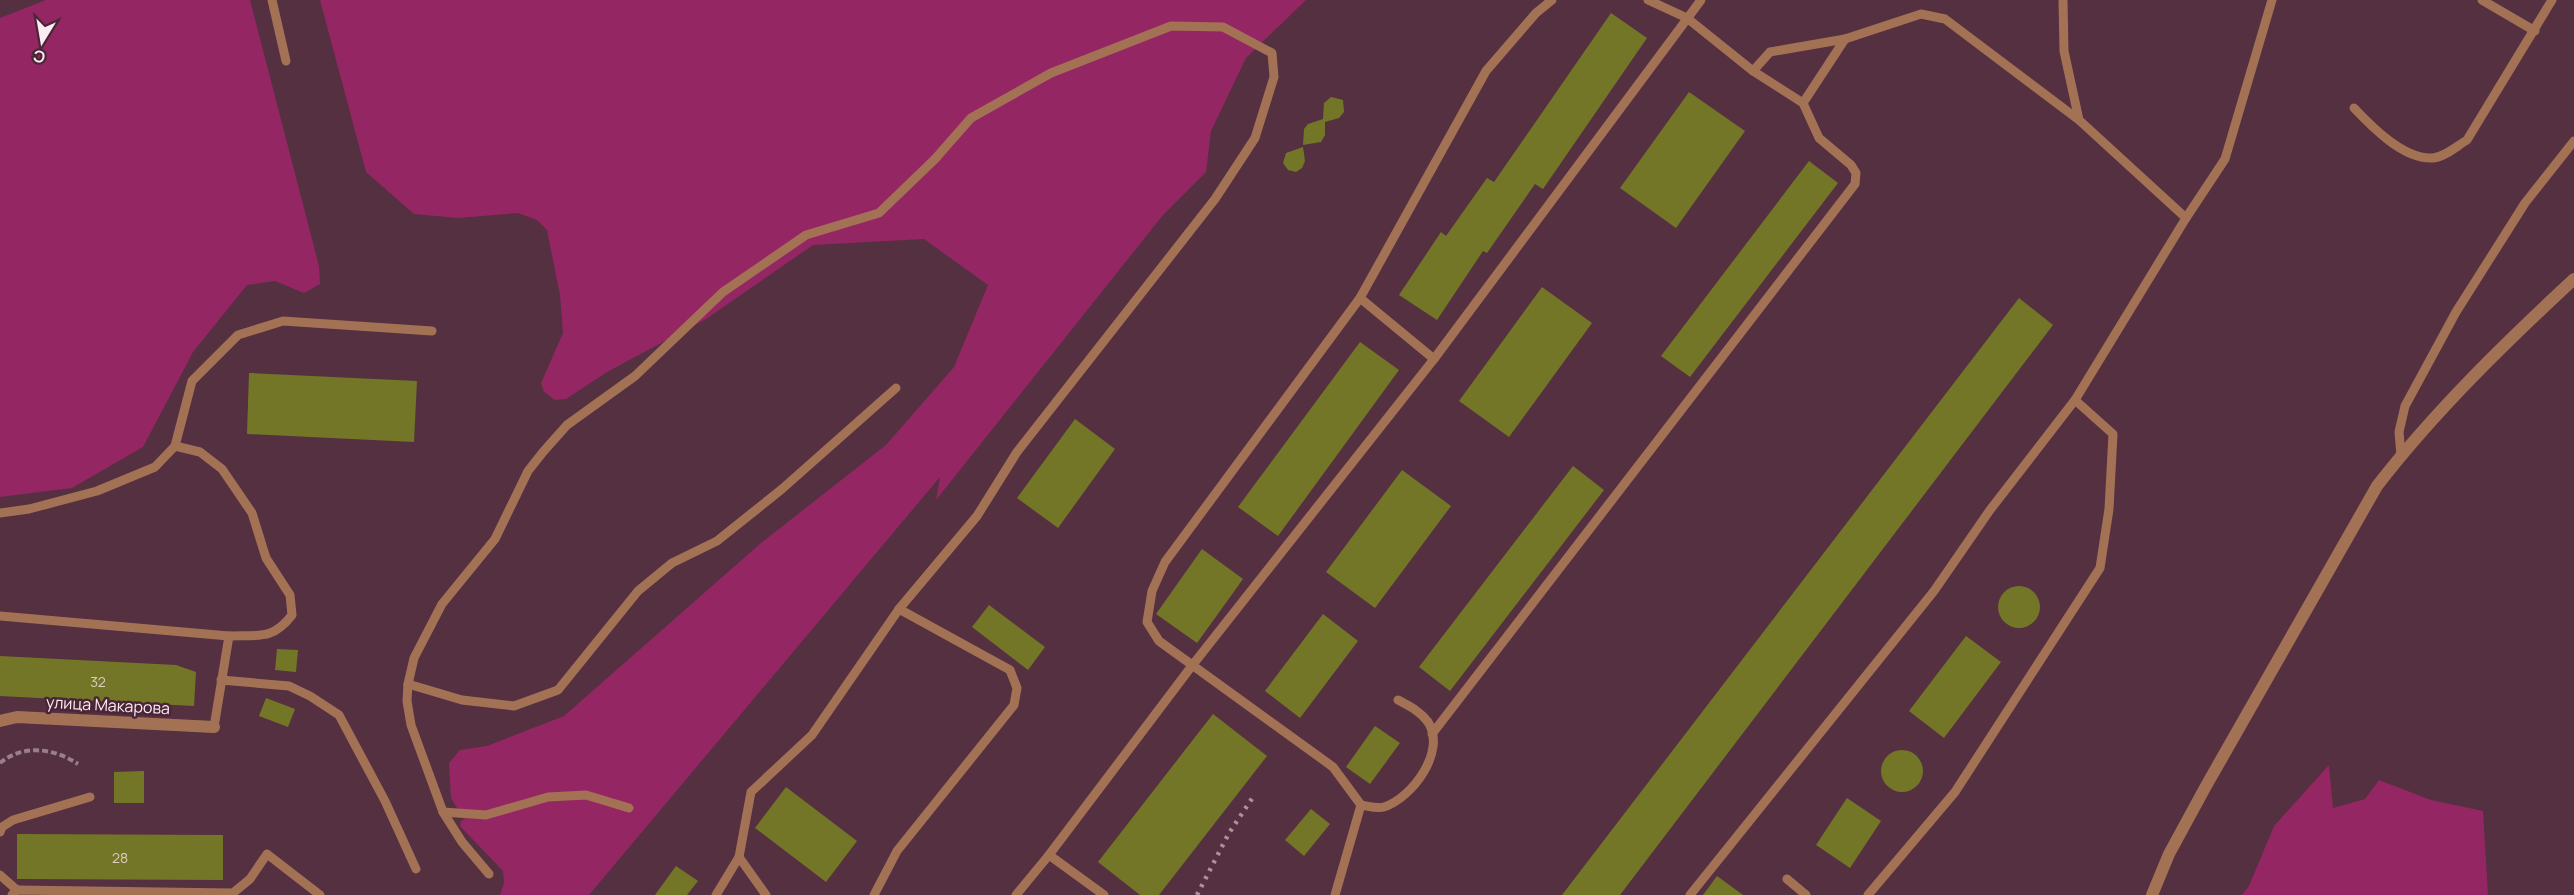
<svg xmlns="http://www.w3.org/2000/svg" width="2574" height="895" viewBox="0 0 2574 895" font-family="Manrope,sans-serif">
<style>
.green{fill:#952664}
.building{fill:#747627}
.lines{fill:none;stroke-linecap:round;stroke-linejoin:round}
.path{stroke:#9a7e8b;stroke-width:4;stroke-dasharray:6 3;stroke-linecap:butt}
.lane{stroke:#a37255;stroke-width:9}
.street{stroke:#a37255;stroke-width:12}
.rail{stroke:#ad929e;stroke-width:4.5;stroke-dasharray:3 6;stroke-linecap:butt}
.labels{text-anchor:middle;dominant-baseline:central;stroke-width:5;stroke-linejoin:round;paint-order:stroke}
.number-label{font-size:14px;fill:#dbcdbf}
.street-label{font-size:16px;fill:#fdeaf2;stroke:#492636}
</style>
<rect width="100%" height="100%" fill="#543041"/>
<g class="green">
<path d="M46,0H250L319,266L320,284L304,293L275,281L247,285L193,352L143,447L72,488L0,497V18Z"/>
<path d="M320,0H1306L1246,58L1211,131L1206,172L1163,215L936,500L940,477L589,895H500L504,883L503,871L460,826L461,821L465,818L488,819L549,800L586,793L486,812H467L457,808L451,798L449,763L460,750L487,746L564,716L761,543L886,445L954,367L988,285L924,239L813,245L706,319L607,372L566,399L555,400L544,392L541,383L563,333L560,295L547,230L537,220L518,213L458,218L414,214L366,172Z"/>
<path d="M2329,765L2333,808L2365,799L2379,780L2431,800L2483,811L2488,895H2242L2249,886L2274,826Z"/>
</g>
<g class="building">
<path d="M1611,13L1647,38L1543,189L1535,184L1487,253L1483,251L1437,320L1399,295L1441,232L1446,236L1487,178L1494,182Z"/>
<path d="M1689,92L1745,131L1676,228L1620,188Z"/>
<path d="M1331,97L1343,100L1344,112L1339,118L1325,122V135L1321,142L1303,145L1304,129L1308,124L1323,119L1324,103Z"/>
<path d="M1303,147L1305,161L1302,168L1296,172L1288,170L1283,163L1286,153Z"/>
<path d="M1809,161L1838,183L1690,377L1661,356Z"/>
<path d="M1542,287L1592,323L1509,437L1459,401Z"/>
<path d="M2019,298L2053,325L1620,895H1562Z"/>
<path d="M1360,342L1399,370L1278,536L1238,507Z"/>
<path d="M249,373L417,381L414,442L247,434Z"/>
<path d="M1075,419L1115,449L1058,528L1017,498Z"/>
<path d="M1573,466L1604,490L1450,691L1419,667Z"/>
<path d="M1402,470L1451,506L1375,608L1326,572Z"/>
<path d="M1202,549L1243,579L1197,643L1156,614Z"/>
<circle cx="2019" cy="607" r="21"/>
<path d="M989,605L1045,647L1028,670L972,627Z"/>
<path d="M1323,614L1358,641L1300,718L1265,691Z"/>
<path d="M1966,636L2001,662L1944,738L1909,711Z"/>
<path d="M277,649L298,650L296,672L275,670Z"/>
<path d="M0,656L176,665L196,672L194,706L0,696Z"/>
<path d="M266,698L295,709L288,727L259,716Z"/>
<path d="M1213,714L1267,756L1159,895H1140L1098,862Z"/>
<path d="M1375,726L1400,743L1370,784L1346,767Z"/>
<circle cx="1902" cy="771" r="21"/>
<path d="M144,771V803H114V772Z"/>
<path d="M786,787L857,841L826,882L755,828Z"/>
<path d="M1847,798L1881,821L1850,868L1816,845Z"/>
<path d="M1311,809L1330,824L1304,856L1285,840Z"/>
<path d="M17,834L223,835V880L17,879Z"/>
<path d="M676,866L698,881L687,895H655Z"/>
<path d="M1717,876L1743,895H1703Z"/>
</g>
<g class="lines">
<path class="path" d="M0,763C23,744 54,748 78,764"/>
<g class="lane">
<path d="M272,0L286,61"/>
<path d="M2482,0L2535,31"/>
<path d="M1753,71L1770,52L1845,39L1921,14L1945,19L2079,120"/>
<path d="M1803,103L1845,39"/>
<path d="M2354,108C2372,127 2404,160 2433,158C2445,157 2457,146 2467,140L2552,0"/>
<path d="M2186,218L2225,159L2272,0"/>
<path d="M1360,298L1486,71L1536,13L1552,0"/>
<path d="M896,388L782,489L717,541L672,563L638,591L558,690L514,706L462,700L408,684L414,658L442,604L495,539L528,471L543,452L567,425L635,376L723,292L806,235L879,213L935,159L971,118L1051,73L1171,26L1223,27L1272,53L1274,77L1255,138L1215,199L1017,452L977,516L899,609"/>
<path d="M175,446L192,381L238,335L283,321L432,331"/>
<path d="M2401,455L2399,432L2405,406L2456,312L2525,203L2574,141"/>
<path d="M0,513L29,509L97,491L155,467L175,446L200,452L222,469L252,513L266,558L290,595L292,615C273,640 259,635 229,636L214,727"/>
<path d="M0,616L229,636"/>
<path d="M221,680L289,686L310,696L339,715L385,801L416,869"/>
<path d="M408,684L407,701L411,725L443,812L462,842L489,874"/>
<path d="M1432,734L1855,184L1856,173L1851,165L1819,138L1803,103L1753,71L1687,18L1648,0"/>
<path d="M1361,805C1368,806 1377,809 1384,807C1412,798 1447,751 1428,722C1420,711 1409,706 1398,700"/>
<path d="M443,812L486,815L548,797L586,795L629,808"/>
<path d="M0,832L2,827L13,820L90,797"/>
<path d="M1049,855L1104,895"/>
<path d="M0,875L17,890"/>
<path d="M1787,879L1806,895"/>
<path d="M12,895L17,890L233,893L250,879L267,854L320,895"/>
<path d="M716,895L739,857"/>
<path d="M766,895L739,857L751,792L812,735L899,609L1010,670L1017,688L1014,705L897,851L874,895"/>
<path d="M1016,895L1049,855L1191,667L1434,359L1701,0"/>
<path d="M1335,895L1361,805L1333,767L1159,641L1147,622L1152,591L1165,562L1360,298L1434,359"/>
<path d="M1690,895L1934,591L1990,510L2075,400L2186,218L2079,120L2064,51L2063,0"/>
<path d="M1868,895L1955,792L2100,568L2109,509L2113,434L2075,400"/>
</g>
<g class="street">
<path d="M0,721L17,717L214,727"/>
<path d="M2152,895L2169,854L2206,786L2377,486C2435,411 2505,343 2574,279"/>
</g>
<path class="rail" d="M1197,895L1229,833L1253,797"/>
</g>
<g class="labels">
<g class="number-label">
<text x="98" y="681">32</text>
<text x="120" y="857">28</text>
</g>
<g class="street-label">
<text transform="translate(108 705) rotate(3)">улица Макарова</text>
</g>
</g>
<g transform="translate(42 42) rotate(191)" stroke="#492636" stroke-width="4.5" paint-order="stroke">
<path d="M0-4.5L10 22L0 15L-10 22Z" fill="#fdeaf2"/>
<text y="-9" font-size="16" font-weight="bold" text-anchor="middle" fill="#fdeaf2">С</text>
</g>
</svg>
